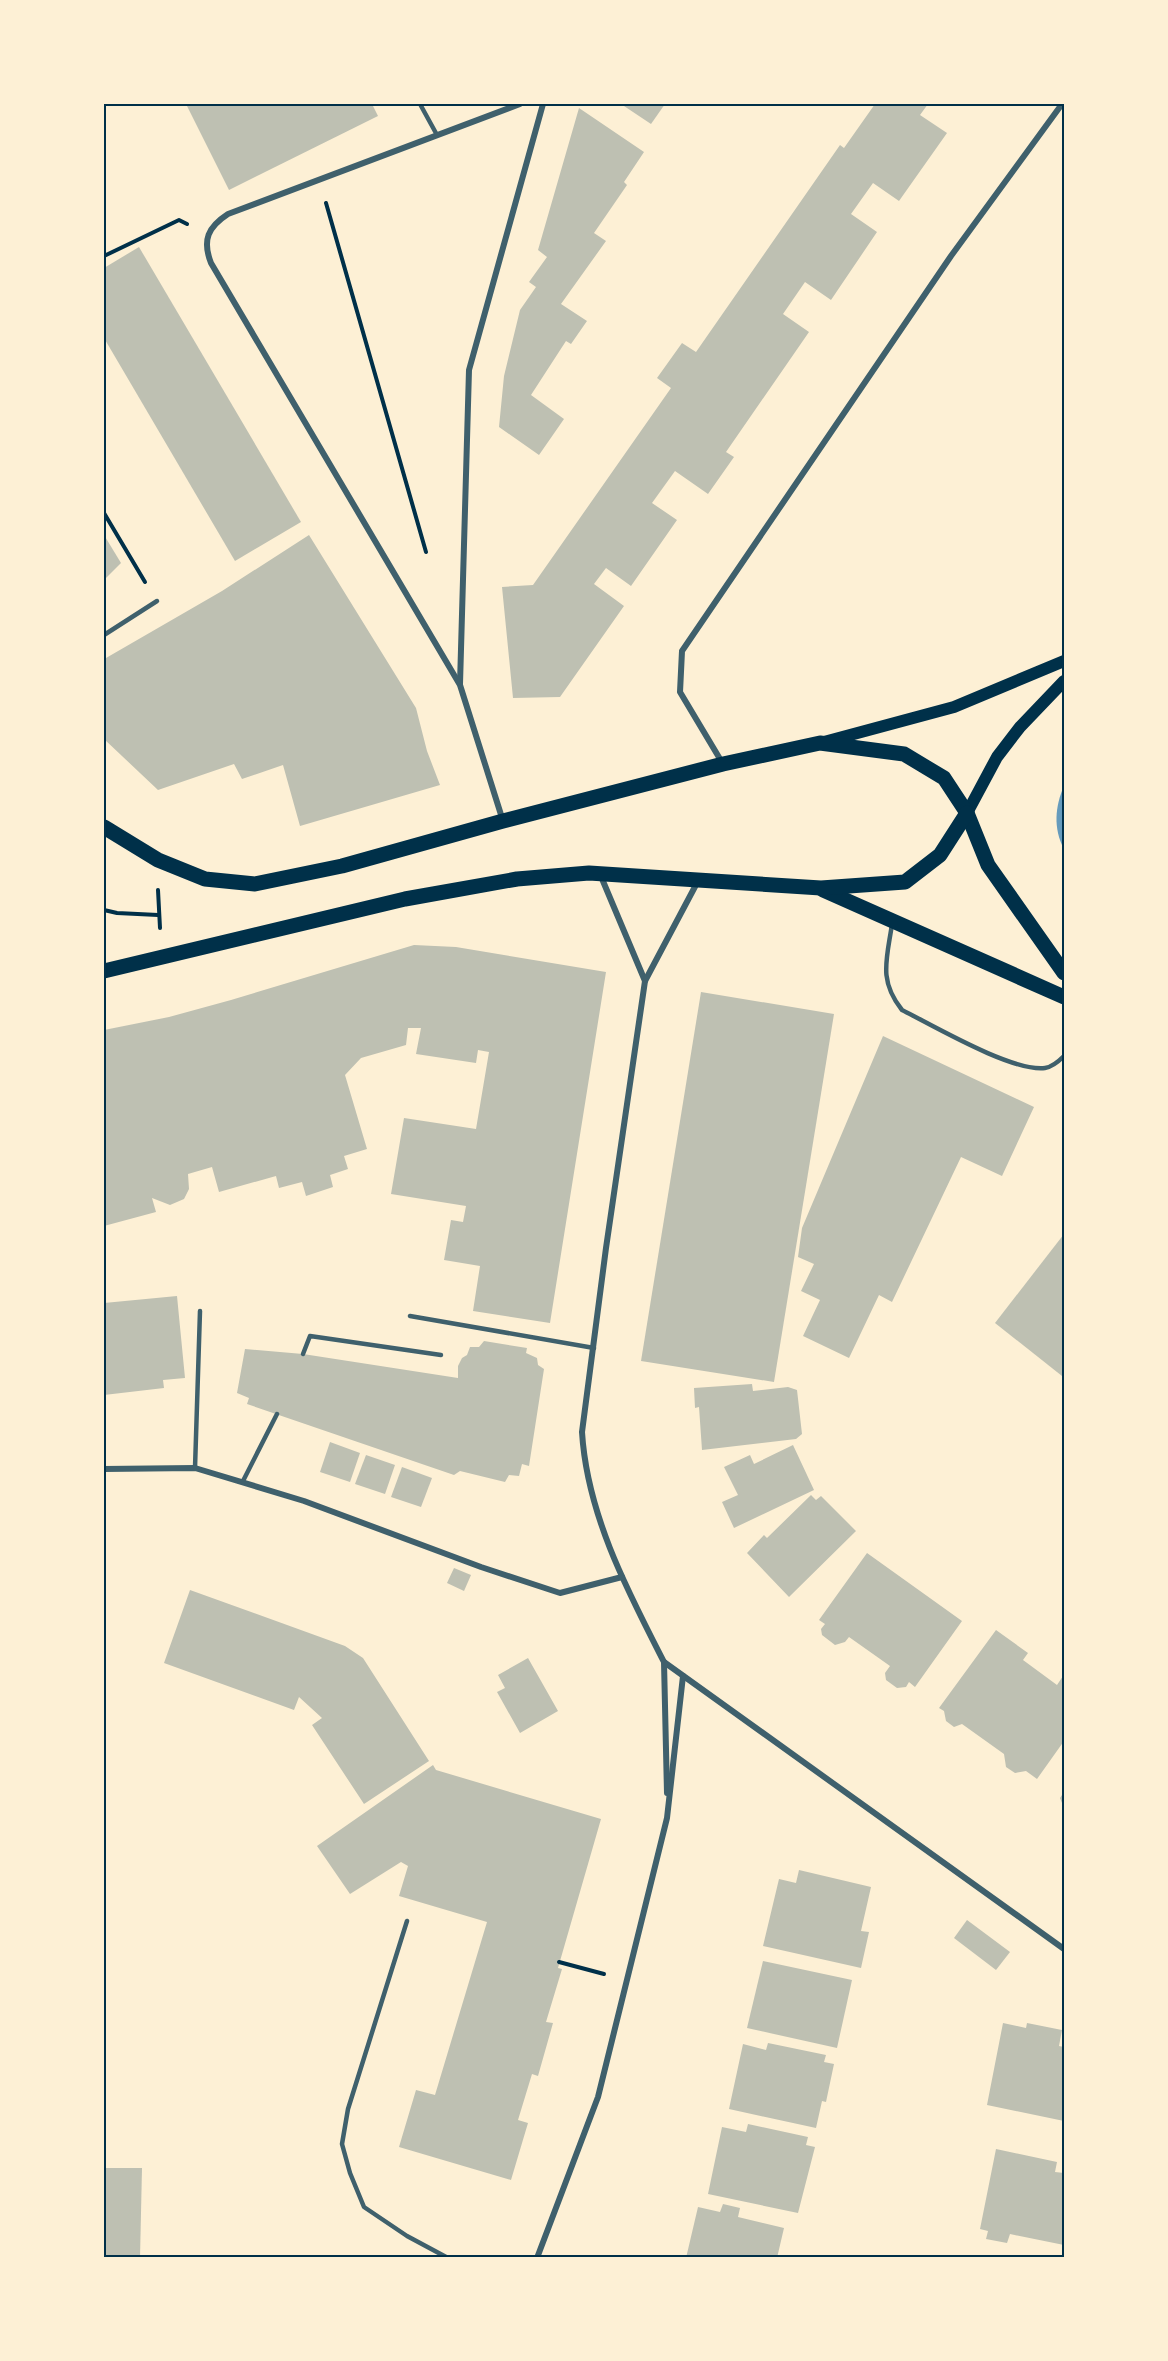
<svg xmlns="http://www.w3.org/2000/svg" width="1168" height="2361" viewBox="0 0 1168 2361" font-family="Barlow,sans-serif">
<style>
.water{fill:#669bbc}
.building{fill:#bec0b2}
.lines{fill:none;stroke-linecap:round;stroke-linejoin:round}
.path{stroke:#003049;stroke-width:4}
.service{stroke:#3f606c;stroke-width:4.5}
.minor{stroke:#3f606c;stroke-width:6}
.secondary{stroke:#003049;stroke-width:12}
.primary{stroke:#003049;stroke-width:15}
.neatline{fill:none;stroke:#003049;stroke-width:2}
</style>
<rect width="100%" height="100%" fill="#fdf0d5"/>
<path class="water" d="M1064,786V849C1053,829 1055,806 1064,786Z"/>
<g class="building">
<path d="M186,104H372L378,116L229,190Z"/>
<path d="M621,104H665L651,124Z"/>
<path d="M875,104H928L920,115L947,133L899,201L873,183L851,214L877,232L831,300L805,282L783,314L809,332L726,452L734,457L708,494L675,471L652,503L677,520L631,586L606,568L594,584L624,606L560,697L513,698L502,587L533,585L671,388L657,378L682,343L696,352L840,145L844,148Z"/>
<path d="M579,108L644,152L624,182L627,185L594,233L606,241L561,304L587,321L571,344L566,341L531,395L564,419L539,455L499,427L504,376L520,310L536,287L529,282L547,257L538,250Z"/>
<path d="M139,247L301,522L235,561L104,338V268Z"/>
<path d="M104,535L121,563L104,580Z"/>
<path d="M309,535L416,708L427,751L440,785L300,826L283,765L242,779L234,764L158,790L104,739V656L106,658L222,591Z"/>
<path d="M414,945L456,947L606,972L550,1323L473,1311L480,1266L444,1260L451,1220L463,1222L466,1206L391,1194L404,1118L476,1129L489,1052L478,1050L476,1063L416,1054L421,1028H408L406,1045L361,1058L345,1075L367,1149L344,1156L348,1169L330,1175L333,1187L306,1196L302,1182L279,1188L276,1176L219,1192L212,1167L188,1174L189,1189L184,1199L170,1205L152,1198L156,1212L104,1226V1030L169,1017L231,1000Z"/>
<path d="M701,992L834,1014L774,1382L641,1361Z"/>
<path d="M883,1036L1034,1107L1002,1176L961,1157L892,1302L879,1295L849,1358L803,1336L820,1300L801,1291L814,1264L798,1257L802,1228Z"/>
<path d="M1064,1234V1373L1062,1376L995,1323Z"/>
<path d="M177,1296L185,1378L163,1380L164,1388L104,1395V1303Z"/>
<path d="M484,1341L527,1348L526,1353L537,1358L538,1365L544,1369L529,1466L522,1464L519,1476L509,1475L505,1482L460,1471L454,1475L247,1404L249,1398L237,1393L245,1349L303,1354L458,1378V1366L462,1358L467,1355L470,1347H479Z"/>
<path d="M752,1384L753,1391L788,1387L797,1390L802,1434L796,1439L702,1450L699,1407L695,1408L694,1388Z"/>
<path d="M330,1442L360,1453L350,1482L320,1472Z"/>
<path d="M793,1445L814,1490L734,1528L722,1502L738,1495L724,1467L750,1455L754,1464Z"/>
<path d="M366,1455L395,1465L385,1494L355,1484Z"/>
<path d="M402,1467L432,1478L421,1507L391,1497Z"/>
<path d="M811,1495L816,1500L821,1496L856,1531L789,1597L747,1553L764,1535L767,1538Z"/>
<path d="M867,1553L962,1621L915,1687L909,1682L906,1687L897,1688L886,1680L885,1673L890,1666L849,1637L845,1642L835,1645L822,1635L821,1629L825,1624L819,1620Z"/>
<path d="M454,1568L471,1575L464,1591L447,1583Z"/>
<path d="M190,1590L345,1646L363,1658L429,1761L364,1804L312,1725L322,1718L299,1697L294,1710L164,1663Z"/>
<path d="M996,1630L1028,1653L1023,1660L1057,1685L1063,1676L1064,1677V1741L1037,1779L1026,1771L1015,1773L1006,1767L1004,1754L962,1724L954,1727L946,1721L944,1711L939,1708Z"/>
<path d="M528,1658L558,1711L520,1733L497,1692L505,1688L498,1675Z"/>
<path d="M433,1765L436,1770L601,1819L558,1968L562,1969L546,2022L553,2023L538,2076L532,2074L518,2120L528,2123L511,2180L399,2147L416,2090L435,2095L487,1922L399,1896L408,1866L401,1862L350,1894L317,1846Z"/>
<path d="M1064,1792V1808L1060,1798Z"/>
<path d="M799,1870L871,1887L861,1931L869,1932L861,1968L763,1946L779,1879L796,1883Z"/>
<path d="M967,1920L1010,1952L996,1970L954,1938Z"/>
<path d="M763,1961L852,1980L837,2048L747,2028Z"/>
<path d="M1003,2023L1026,2028L1027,2023L1062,2030L1059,2046L1064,2047V2121L987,2105Z"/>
<path d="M768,2043L826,2055L824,2062L834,2064L826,2102L822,2101L816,2128L729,2109L743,2044L766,2050Z"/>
<path d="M748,2124L808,2137L806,2145L815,2147L798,2213L708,2194L722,2127L746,2132Z"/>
<path d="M996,2149L1057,2162L1055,2172L1064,2173V2245L1010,2234L1007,2243L986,2239L988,2231L980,2229Z"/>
<path d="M104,2168H142L140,2258H104Z"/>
<path d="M723,2204L740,2208L738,2217L784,2228L777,2258H686L698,2207L720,2212Z"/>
</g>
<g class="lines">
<g class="path">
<path d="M326,203L426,552"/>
<path d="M104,256L179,220L187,224"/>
<path d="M104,513L145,582"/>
<path d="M158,890L160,928"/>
<path d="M104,910L117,913L158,915"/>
<path d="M559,1962L604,1974"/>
</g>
<g class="service">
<path d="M420,104L437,135"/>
<path d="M104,635L157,601"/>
<path d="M892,924C887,959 878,980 902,1010C934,1026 1012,1072 1045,1068C1052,1067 1059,1061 1064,1056"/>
<path d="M410,1316L594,1348"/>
<path d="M303,1354L310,1336L441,1355"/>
<path d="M195,1468L200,1311"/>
<path d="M243,1481L277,1414"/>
<path d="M407,1921L348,2109L342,2144L350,2173L364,2207L407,2236L448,2258"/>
</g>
<g class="minor">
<path d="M460,684L469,370L543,104"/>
<path d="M723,764L680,692L682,651L951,256L1062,104"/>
<path d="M503,821L460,685L211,263C202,240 208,227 228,214L520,104"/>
<path d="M600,874L645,981"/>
<path d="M698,881L645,981L606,1248L582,1432C587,1514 627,1590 664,1662L1064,1949"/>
<path d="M104,1469L195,1468L304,1501L481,1567L560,1593L622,1577"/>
<path d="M664,1662L667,1793"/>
<path d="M537,2258L598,2097L667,1818L683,1676"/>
</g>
<g class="secondary">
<path d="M824,742L954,707L1064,661"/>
<path d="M967,813L997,757L1020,727L1064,681"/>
</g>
<g class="primary">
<path d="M104,827L158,860L205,879L255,884L342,866L503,821L723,764L820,743L904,754L944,778L967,813L988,865L1064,973"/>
<path d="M823,890L1064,997"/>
<path d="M104,971L405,899L517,879L589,873L821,888L905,882L940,855L967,813"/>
</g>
</g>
<rect width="1168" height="2361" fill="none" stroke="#fdf0d5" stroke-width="210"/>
<rect x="105" y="105" width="958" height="2151" class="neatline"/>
</svg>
